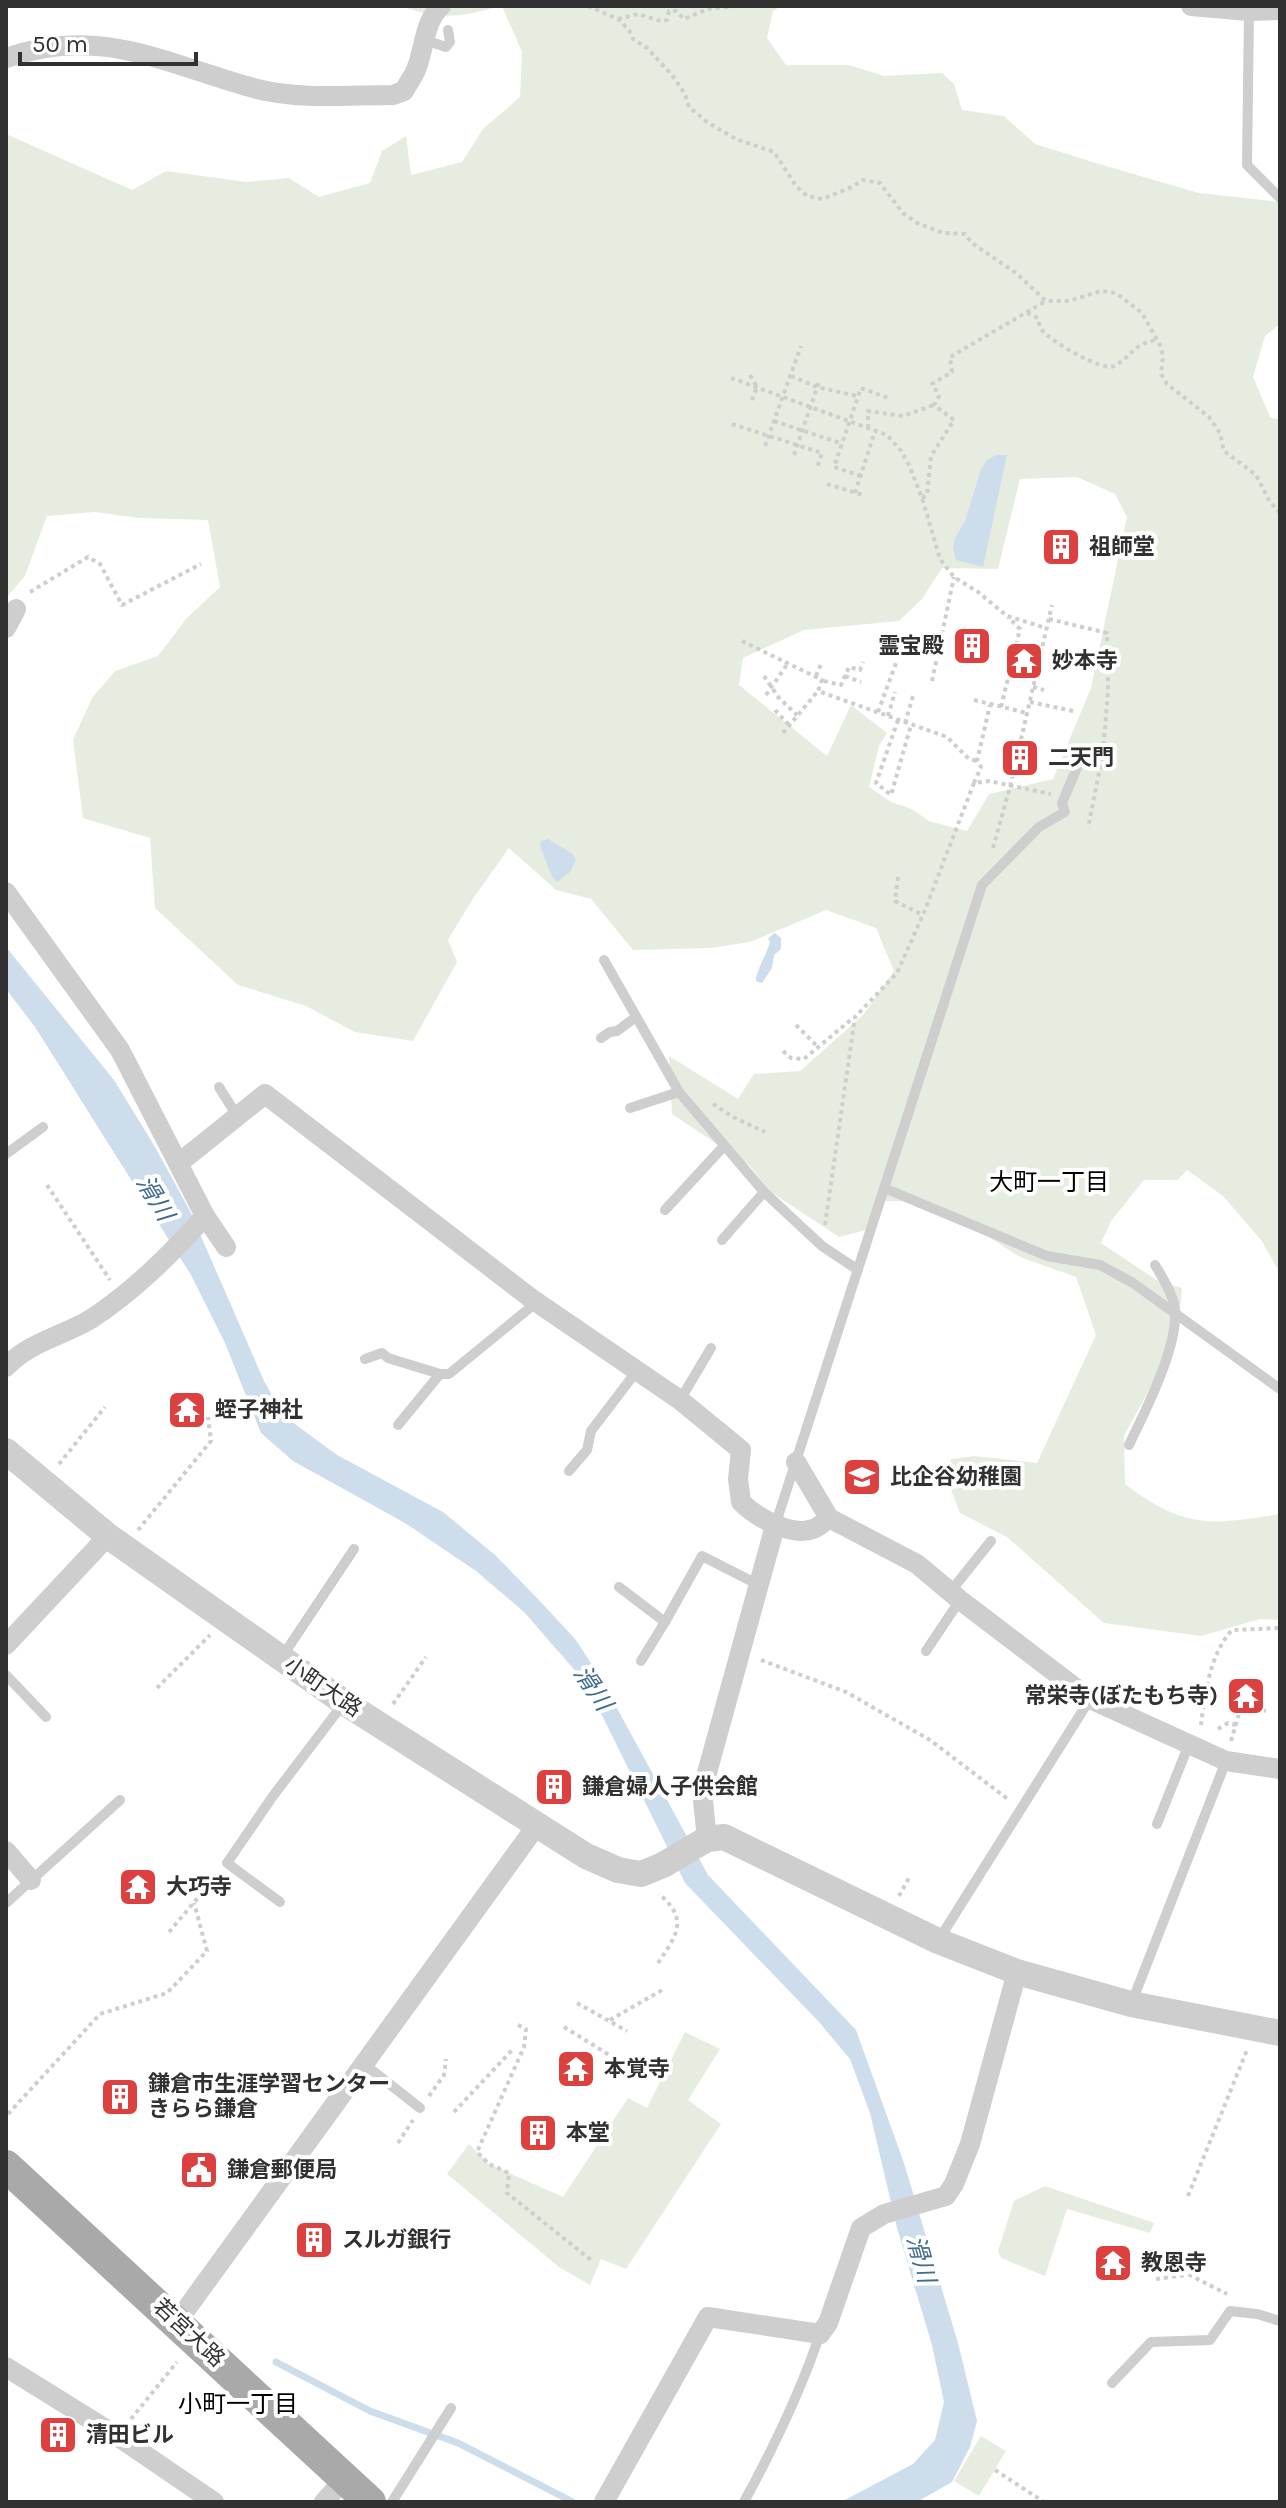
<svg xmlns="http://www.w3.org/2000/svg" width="1286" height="2508" viewBox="0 0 1286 2508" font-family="Karla,'Noto Sans JP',sans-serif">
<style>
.green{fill:#e6ede0;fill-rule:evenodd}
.water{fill:#cdddeb}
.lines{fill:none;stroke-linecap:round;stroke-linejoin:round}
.stream{stroke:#cdddeb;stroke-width:7}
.path{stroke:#cecece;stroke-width:4;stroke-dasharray:4 4;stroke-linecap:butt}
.service{stroke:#cecece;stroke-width:10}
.minor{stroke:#cecece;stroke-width:20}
.tertiary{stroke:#cecece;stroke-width:26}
.primary{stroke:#a9a9a9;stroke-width:32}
.labels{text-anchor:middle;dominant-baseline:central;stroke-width:8;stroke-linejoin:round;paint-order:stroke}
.poi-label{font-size:22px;font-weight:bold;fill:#313131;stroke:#fff;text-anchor:start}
.street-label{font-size:22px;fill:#313131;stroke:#fff}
.neighbourhood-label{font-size:24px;fill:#000;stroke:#fff}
.water-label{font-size:24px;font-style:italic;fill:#426b8f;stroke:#fff}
</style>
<rect width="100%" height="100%" fill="#fff"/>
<g class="green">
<path d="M400,6H500C458,18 442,20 400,6Z"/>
<path d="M502,6H781L773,11L767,38L786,65H849L884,76L942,73L954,84L962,110L1004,116L1035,144L1099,164L1199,193L1280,202V324L1265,336L1253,377L1270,417L1280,420V1273L1261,1240L1223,1196L1187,1170L1178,1180H1144L1111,1221L1101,1243L1158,1281L1182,1288L1178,1336L1124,1436L1125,1484C1182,1528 1211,1526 1280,1514V1620L1260,1619L1201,1636L1104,1623L1007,1537L960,1513L948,1482L951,1459L975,1456L1037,1463L1096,1335L1076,1277L1020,1257L973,1227L918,1201H883L870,1229L839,1237L768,1190L750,1166L672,1114L669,1056L738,1099L754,1074L800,1071L863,1015L894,971L876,928L826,910L750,942L711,948L633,950L591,899L556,890L509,848L472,900L448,940L457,962L413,1041L355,1032L306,1006L238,985L155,908L150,838L83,818L73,740L92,698L115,671L158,656L186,619L220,587L208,520L139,518L95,512L47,516L25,576L6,598V134L132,190L166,171L247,182L289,178L319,197L370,183L382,151L406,136L411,175L462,162L483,129L520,97L522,52ZM1077,477L1115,494L1127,517L1091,688L1053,779L989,794L967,831L929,821L912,809L891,802L869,787L879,746L887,733L851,705L827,756L739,685L743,658L804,630L899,621L922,599L942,568L998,569L1020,479Z"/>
<path d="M685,2032L720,2049L688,2100L721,2124L626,2269L601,2259L590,2285L559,2267L447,2174L469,2144L489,2164L563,2197L628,2098L647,2108Z"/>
<path d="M1045,2186L1154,2223L1150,2233L1067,2209L1045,2276L1001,2258L998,2251L1014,2201Z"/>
<path d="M981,2436L1006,2451L979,2496L954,2481Z"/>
</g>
<g class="water">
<path d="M996,455H1007L983,567L956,560L953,548L955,538L965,521L981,469L987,460Z"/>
<path d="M548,839L573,854L576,860L570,872L557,882L552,877L540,846L541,841Z"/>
<path d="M775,933L781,938V949L774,955L772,968L762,983L756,981C755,974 767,953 770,942L768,938Z"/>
<path d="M6,947L114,1080L155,1147L190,1211L264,1381L284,1416L337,1455L443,1512L495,1555L538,1599L576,1640L601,1679L708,1875L856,2030L904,2163L958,2343L977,2421L970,2447L952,2482L917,2502H841L913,2464L935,2440L944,2402L932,2345L897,2228L870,2113L850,2059L819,2022L685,1883L586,1683L524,1612L476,1571L405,1523L293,1461L261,1433L225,1343L191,1275L35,1027L6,989Z"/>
</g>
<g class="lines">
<path class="stream" d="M276,2362L370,2411L458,2443L573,2502"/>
<g class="path">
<path d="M588,6L618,19L629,30L633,39L647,48L672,75L685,94L689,107L707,122L736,139L774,152L796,186L807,196L822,199L852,187L863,180L880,183L903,213L917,223L943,233L965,234L972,243L1016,273L1046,301H1069L1101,291L1116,293L1142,313L1160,345L1163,356L1161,374L1167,384L1209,417L1220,433L1224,451L1256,475L1270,502L1280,513"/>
<path d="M618,19L638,14L661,21L667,20L669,11H676L684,19L708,9L736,6"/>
<path d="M1027,313L1038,318C1038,320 1040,328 1042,330C1050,341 1103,372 1114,366C1132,357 1133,343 1157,340"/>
<path d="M750,375L757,387L752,400"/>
<path d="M791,376L817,387L857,396"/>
<path d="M731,378L887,435L901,451L909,465L922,498L940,559L954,577L978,592L1007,616L1046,628"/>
<path d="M774,421L840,443"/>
<path d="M732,424L822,453L817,468"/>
<path d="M868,428V411L903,416L934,405"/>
<path d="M765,446L801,346"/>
<path d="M794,455L819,382"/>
<path d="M861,476L834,467L861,388L888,398"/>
<path d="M827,484L863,495"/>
<path d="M855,493L875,431"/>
<path d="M922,498L927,495L931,456L954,420L934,405L939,396L932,384L952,372L950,357L1046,301"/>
<path d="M30,592L88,557L100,564L122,605L201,564"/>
<path d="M1049,619L1107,633L1108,691L1103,753L1088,828"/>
<path d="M742,641L822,680L818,691L947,737L969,759L977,761"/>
<path d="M764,676L779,698L797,715"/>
<path d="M816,676L821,664"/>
<path d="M845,676L861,682"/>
<path d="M824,681L841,685L849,667L860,670L863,662"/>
<path d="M932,681L954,577"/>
<path d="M1033,687L1044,690"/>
<path d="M766,695L788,663"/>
<path d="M974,700L1027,713"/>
<path d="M1030,702L1073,711"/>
<path d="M1001,707L1020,629L1008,617"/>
<path d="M775,710L789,725"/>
<path d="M878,712L896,663"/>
<path d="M888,716L895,692"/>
<path d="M898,720L876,783L891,795L911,725"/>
<path d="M905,723L913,696"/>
<path d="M783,733L818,691"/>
<path d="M974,783L981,767L977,761L990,705"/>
<path d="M993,848L1010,787L1052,605"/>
<path d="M898,877L895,901L923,915"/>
<path d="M796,1025L818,1047"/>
<path d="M783,1051L791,1058L804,1059L853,1018"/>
<path d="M713,1104L733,1117L765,1132"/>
<path d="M47,1185L110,1280"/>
<path d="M825,1225L855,1017L897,973L923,915L974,783L989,781L1051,794"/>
<path d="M59,1464L105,1407"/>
<path d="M138,1530L211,1441L208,1417"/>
<path d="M761,1660L846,1692L930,1740L1009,1800"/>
<path d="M157,1688L210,1635"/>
<path d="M393,1704L426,1657"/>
<path d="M1241,1704L1266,1711"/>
<path d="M1201,1725C1205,1693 1210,1654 1232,1630L1280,1628"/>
<path d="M1218,1729L1228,1723L1236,1725"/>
<path d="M1231,1741L1247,1686"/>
<path d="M899,1896L909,1878"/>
<path d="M169,1932L218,1874"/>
<path d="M658,1963C677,1935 689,1919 659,1894"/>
<path d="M577,2003L627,2031"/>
<path d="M610,2020L664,1989"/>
<path d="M518,2025L526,2029L524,2047L477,2152L489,2164L509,2173L507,2193L591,2260"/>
<path d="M564,2027L624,2064"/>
<path d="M429,2096L444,2075L446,2059"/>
<path d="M454,2112L514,2048"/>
<path d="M8,2114L100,2014L167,1993L207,1951L194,1903"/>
<path d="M398,2143L413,2120"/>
<path d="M1188,2196L1247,2050"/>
<path d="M1160,2260L1227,2294"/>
<path d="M1156,2279L1185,2275"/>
<path d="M131,2419L177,2362"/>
<path d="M995,2470L1044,2502"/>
</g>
<g class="service">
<path d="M1249,11L1247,165L1280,198"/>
<path d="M425,40L446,47L450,42L448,30"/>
<path d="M604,960L679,1092L764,1192L822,1246L858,1270"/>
<path d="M601,1038L610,1032L617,1031L636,1017"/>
<path d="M219,1087L237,1116"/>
<path d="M630,1108L679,1092"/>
<path d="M6,1154L43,1127"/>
<path d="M884,1188L1047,1256L1100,1265L1133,1283L1280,1389"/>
<path d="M665,1210L724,1146"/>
<path d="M722,1240L764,1192"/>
<path d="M365,1359L382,1353L388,1358L440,1374H449L537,1302"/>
<path d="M680,1400L711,1348"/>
<path d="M398,1425L440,1374"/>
<path d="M1129,1445C1145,1411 1182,1341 1174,1304C1171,1290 1162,1277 1155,1265"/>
<path d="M569,1471L587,1450L591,1431L636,1372"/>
<path d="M775,1526L982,885L1039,827L1065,812L1062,803L1085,749"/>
<path d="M619,1587L665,1622L702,1556L759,1585"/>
<path d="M950,1592L991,1541"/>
<path d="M926,1651L960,1600"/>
<path d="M282,1657L354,1549"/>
<path d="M641,1661L665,1622"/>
<path d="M6,1675L46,1717"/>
<path d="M1157,1824L1189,1744"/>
<path d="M280,1902L227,1863L273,1796L343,1704"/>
<path d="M6,1903L120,1800"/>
<path d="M938,1941L1090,1699"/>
<path d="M1132,2002L1226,1761"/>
<path d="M364,2064L420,2108"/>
<path d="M1112,2383L1151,2342L1210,2340L1230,2311L1257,2314L1280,2321"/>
<path d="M392,2502L451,2408"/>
<path d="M744,2502C774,2447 800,2393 820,2334"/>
</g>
<g class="minor">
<path d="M1191,6L1249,11L1280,10"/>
<path d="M6,58C101,24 167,65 257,89C301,100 348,95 393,95L404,91C408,83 414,76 417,67C425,46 424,22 441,6"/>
<path d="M6,628L16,609"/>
<path d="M6,892L120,1050L205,1216L226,1247"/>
<path d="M179,1163L265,1094L532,1299L680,1400L741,1450L738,1479L741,1502C756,1517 791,1537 813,1529C819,1527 824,1522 829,1518L917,1564L960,1600L1090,1699L1226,1761L1280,1769"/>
<path d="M6,1367C29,1342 63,1336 91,1319C135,1290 171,1254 205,1216"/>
<path d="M796,1462L829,1518"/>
<path d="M6,1645L108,1536"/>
<path d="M707,1839L702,1791L775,1526"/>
<path d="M6,1851L31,1880"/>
<path d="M177,2322L537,1825"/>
<path d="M6,2367L117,2436L214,2502"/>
<path d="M324,2502L345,2478"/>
<path d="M604,2502L708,2317L820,2334L828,2323L861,2228L884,2214L946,2196L954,2184L970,2144L1017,1972"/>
</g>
<path class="tertiary" d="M6,1451L108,1536L345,1703L586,1856L618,1870L641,1874L663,1865L707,1839L724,1837L938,1941L1017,1972L1131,2004L1280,2033"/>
<path class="primary" d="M6,2166L370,2502"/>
</g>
<defs>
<g id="building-square" transform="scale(2)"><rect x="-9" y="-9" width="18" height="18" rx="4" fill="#dc413f" stroke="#fff"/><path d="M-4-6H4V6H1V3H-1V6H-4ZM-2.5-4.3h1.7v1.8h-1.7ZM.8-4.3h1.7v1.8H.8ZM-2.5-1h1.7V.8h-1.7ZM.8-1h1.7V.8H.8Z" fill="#fff"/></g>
<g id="temple-square" transform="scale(2)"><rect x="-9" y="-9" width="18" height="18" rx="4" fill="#dc413f" stroke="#fff"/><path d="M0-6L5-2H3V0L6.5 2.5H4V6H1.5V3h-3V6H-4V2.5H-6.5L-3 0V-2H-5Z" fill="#fff"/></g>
<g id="school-square" transform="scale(2)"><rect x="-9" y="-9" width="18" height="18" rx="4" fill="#dc413f" stroke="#fff"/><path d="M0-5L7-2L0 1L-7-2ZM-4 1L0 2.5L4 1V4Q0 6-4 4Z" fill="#fff"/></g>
<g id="civic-square" transform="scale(2)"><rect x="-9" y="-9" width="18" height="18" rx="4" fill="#dc413f" stroke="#fff"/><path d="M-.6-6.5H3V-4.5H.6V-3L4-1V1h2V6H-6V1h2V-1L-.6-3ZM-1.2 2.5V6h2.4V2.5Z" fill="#fff"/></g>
</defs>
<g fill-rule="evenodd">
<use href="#building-square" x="1061" y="547"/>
<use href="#building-square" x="972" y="646"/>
<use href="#temple-square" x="1024" y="661"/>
<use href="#building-square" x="1020" y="758"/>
<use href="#temple-square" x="187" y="1410"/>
<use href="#school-square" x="862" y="1477"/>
<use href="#temple-square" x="1246" y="1696"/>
<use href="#building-square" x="554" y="1787"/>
<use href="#temple-square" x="138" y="1887"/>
<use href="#temple-square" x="576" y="2069"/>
<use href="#building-square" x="120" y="2097"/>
<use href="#building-square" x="538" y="2133"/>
<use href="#civic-square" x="199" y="2170"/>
<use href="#building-square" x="314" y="2240"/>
<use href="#temple-square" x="1113" y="2263"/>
<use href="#building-square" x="58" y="2435"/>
</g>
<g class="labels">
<g class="poi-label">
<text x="1089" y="547">祖師堂</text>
<text x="944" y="646" text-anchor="end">霊宝殿</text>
<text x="1052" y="661">妙本寺</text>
<text x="1048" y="758">二天門</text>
<text x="215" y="1410">蛭子神社</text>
<text x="890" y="1477">比企谷幼稚園</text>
<text x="1218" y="1696" text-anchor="end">常栄寺(ぼたもち寺)</text>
<text x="582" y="1787">鎌倉婦人子供会館</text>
<text x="166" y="1887">大巧寺</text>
<text x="604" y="2069">本覚寺</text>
<text x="148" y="2084">鎌倉市生涯学習センター<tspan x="148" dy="25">きらら鎌倉</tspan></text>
<text x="566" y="2133">本堂</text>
<text x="227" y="2170">鎌倉郵便局</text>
<text x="342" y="2240">スルガ銀行</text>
<text x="1141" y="2263">教恩寺</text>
<text x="86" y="2435">清田ビル</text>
</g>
<g class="street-label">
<text transform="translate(323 1687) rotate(34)">小町大路</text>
<text transform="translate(189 2333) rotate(43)">若宮大路</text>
</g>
<g class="neighbourhood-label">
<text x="1049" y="1182">大町一丁目</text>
<text x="238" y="2404">小町一丁目</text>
</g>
<g class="water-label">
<text transform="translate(155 1198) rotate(59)">滑川</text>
<text transform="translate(593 1688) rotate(56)">滑川</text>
<text transform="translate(921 2259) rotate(74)">滑川</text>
</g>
</g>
<rect width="1286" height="2508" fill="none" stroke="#313131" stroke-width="16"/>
<path d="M20 52v12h176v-12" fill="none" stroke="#313131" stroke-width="4"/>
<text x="32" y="52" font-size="24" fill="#313131" stroke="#ffffff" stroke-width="6" paint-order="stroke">50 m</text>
</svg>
